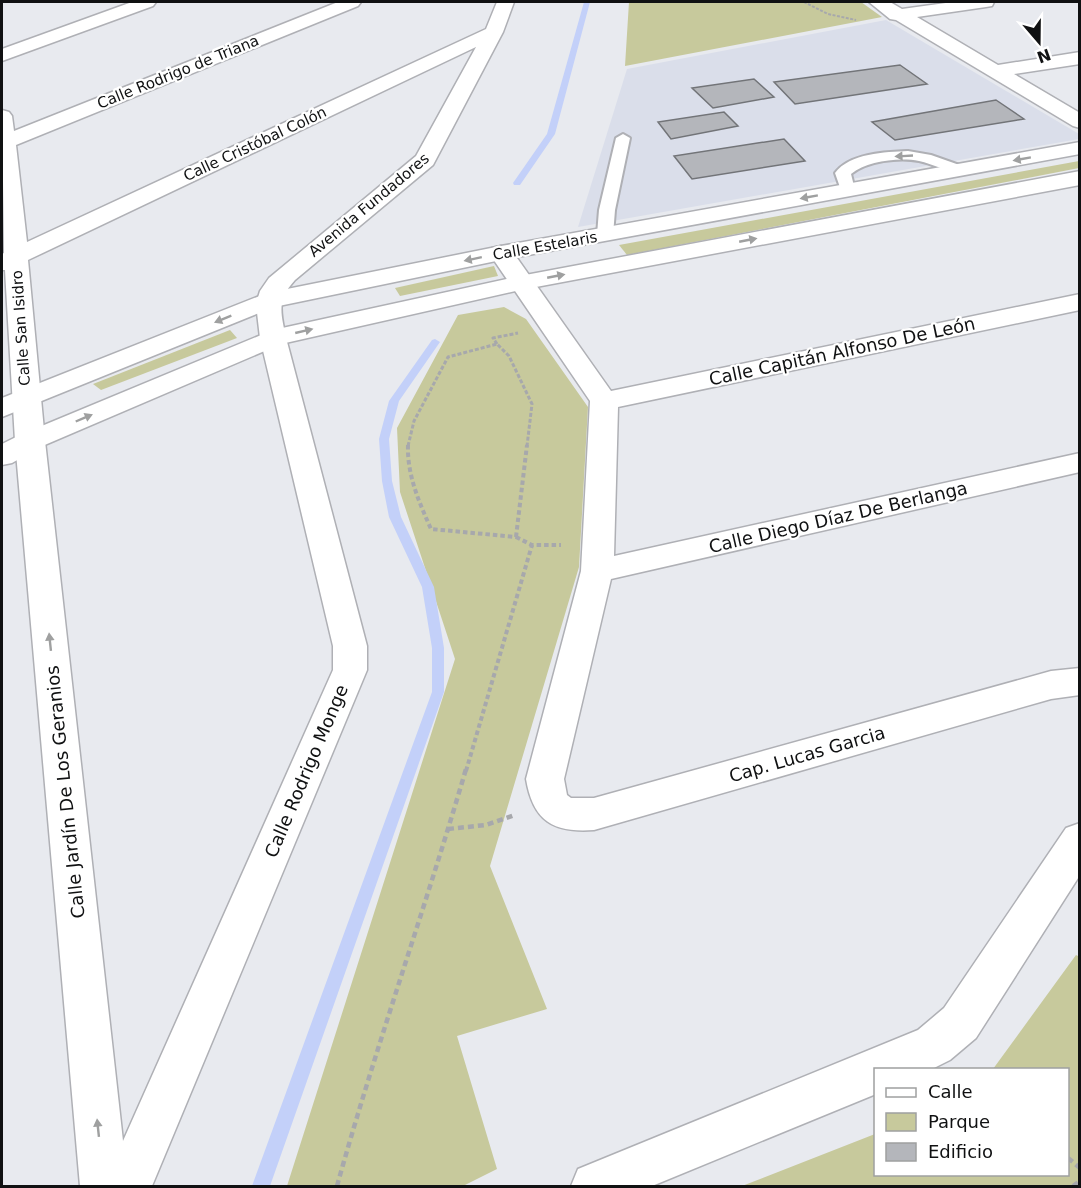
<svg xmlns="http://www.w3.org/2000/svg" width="1081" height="1188" viewBox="0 0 1081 1188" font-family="'DejaVu Sans',sans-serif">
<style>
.built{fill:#dadeea}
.green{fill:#c7c99c}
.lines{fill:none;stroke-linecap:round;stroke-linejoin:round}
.stream{fill:#c3d0f9;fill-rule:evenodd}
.building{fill:#b4b6bb;stroke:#727478;stroke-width:1.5}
.lane-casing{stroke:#afb0b5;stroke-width:4}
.street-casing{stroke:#afb0b5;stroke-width:3}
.secondary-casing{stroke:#afb0b5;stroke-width:3}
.path-far3{stroke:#a7a8ac;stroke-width:2;stroke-dasharray:3 1.5;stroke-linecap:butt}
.path-far2{stroke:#a7a8ac;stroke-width:3;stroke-dasharray:4 2;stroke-linecap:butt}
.path-far1{stroke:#a7a8ac;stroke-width:4;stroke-dasharray:4.5 3;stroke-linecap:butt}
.path{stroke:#a7a8ac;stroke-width:4.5;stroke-dasharray:6 4;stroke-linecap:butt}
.lane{fill:#fff;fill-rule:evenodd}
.street{fill:#fff;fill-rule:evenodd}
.secondary{fill:#fff;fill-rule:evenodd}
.oneway{fill:#9fa0a0}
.labels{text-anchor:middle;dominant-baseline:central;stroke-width:4.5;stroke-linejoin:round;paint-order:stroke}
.far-street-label{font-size:15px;fill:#101112;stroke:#fff}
.street-label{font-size:18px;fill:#101112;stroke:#fff}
</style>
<rect width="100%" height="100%" fill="#e8eaef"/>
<path class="built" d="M886,20L1079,134V139L578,227L627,69Z"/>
<g class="green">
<path d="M629,2H861L882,17L625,66Z"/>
<path d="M1079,161V168L627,255L619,245Z"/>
<path d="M494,266L498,276L400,296L395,288Z"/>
<path d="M504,307L526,319L588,407L579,567L490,866L547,1009L457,1036L497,1169L463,1186H287L455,659L400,492L397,428L458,315Z"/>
<path d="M230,330L237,338L101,390L93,384Z"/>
<path d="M1076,955L1080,957L1079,1186H742L875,1134L876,1174H1068V1070L993,1069Z"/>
</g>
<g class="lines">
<g class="stream">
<path d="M584,2H590L555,134L520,185H514L513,183L547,134Z"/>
<path d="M435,339L440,342L399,401L389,439L392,481L401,517L434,587L444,648V692L270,1186H252L432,692V648L422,587L389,517L382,481L379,439L389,401L432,340Z"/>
</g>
</g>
<g class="building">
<path d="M900,65L927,84L795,104L774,82Z"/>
<path d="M754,79L774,97L713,108L692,88Z"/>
<path d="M996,100L1024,119L895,140L872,122Z"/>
<path d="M724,112L738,126L671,139L658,122Z"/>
<path d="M784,139L805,161L692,179L674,156Z"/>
</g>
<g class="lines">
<g class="lane-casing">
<g id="lane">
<path d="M623,134L630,138L615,210L613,235L605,240L597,235L599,210L616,138Z"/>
<path d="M908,151L931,155L965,167L967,170L960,174C946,171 933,164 919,161C899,157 867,161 851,174L855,190L852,193H842L835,173C850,153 885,152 908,151Z"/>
</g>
</g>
<g class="street-casing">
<g id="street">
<path d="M132,2H156L153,6L2,61V49Z"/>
<path d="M338,2H361L358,6L16,145L27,242L486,29L497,2H514L503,32L433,165L295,280C276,301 281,313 286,338L367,646V670L152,1186H80L15,441L5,270H2V254L4,253L2,110L9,112L12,116L14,131ZM476,47L416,156L269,278L260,291L256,304L260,338L333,646V670L123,1141L45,441L28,260Z"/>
<path d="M869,2H890L902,9L953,2H994L992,6L986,7L917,17L998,65L1080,52V64L1014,74L1080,113V128L1073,126L896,20L890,19Z"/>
<path d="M501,246L510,248L611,391L1080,294V310L618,407L614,556L1080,453V472L611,579L564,779L567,795L571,798H594L1051,671L1080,668V695L1051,699L594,830C553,833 533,821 526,779L581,571L590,401L489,253L492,248Z"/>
<path d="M1080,823V875L976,1038L950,1060L930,1070H876V1094L652,1186H571L578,1169L918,1030L944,1008L1066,828Z"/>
</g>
</g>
<g class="secondary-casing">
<g id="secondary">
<path d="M1080,142V154L501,260L274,307L2,417V398L267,293L501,246Z"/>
<path d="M1080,171V185L520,290L281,344L40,447L12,463L2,465V444L20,435L273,330L520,276Z"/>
</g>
</g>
<path class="path-far3" d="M804,2L828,14L856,20"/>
<g class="path-far2">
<path d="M497,344L493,338L518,333"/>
<path d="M408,446L414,421L448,357L497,344L509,356L532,404L527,446"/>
</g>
<g class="path-far1">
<path d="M408,445C407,475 419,502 431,529L516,537"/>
<path d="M516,537L532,545H561"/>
<path d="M516,537L527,445"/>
<path d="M466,771L532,545"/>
</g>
<g class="path">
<path d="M448,829L486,825L515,815"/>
<path d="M1068,1158L1080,1168"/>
<path d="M337,1186C376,1046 425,909 466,769"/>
<path d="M1073,1186L1080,1181"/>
</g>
<use href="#lane" class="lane"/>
<use href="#street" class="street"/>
<use href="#secondary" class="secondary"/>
</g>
<defs><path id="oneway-solid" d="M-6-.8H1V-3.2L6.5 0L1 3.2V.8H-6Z" transform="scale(1.5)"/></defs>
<g class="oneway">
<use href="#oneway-solid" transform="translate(904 156) rotate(177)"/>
<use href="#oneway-solid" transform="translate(1022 159) rotate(170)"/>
<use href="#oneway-solid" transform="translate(809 197) rotate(170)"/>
<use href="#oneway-solid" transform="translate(748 240) rotate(-11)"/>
<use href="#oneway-solid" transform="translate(473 259) rotate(168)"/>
<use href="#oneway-solid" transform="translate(556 276) rotate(-11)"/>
<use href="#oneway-solid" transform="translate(223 319) rotate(158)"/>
<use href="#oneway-solid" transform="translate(304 331) rotate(-13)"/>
<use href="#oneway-solid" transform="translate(84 418) rotate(-23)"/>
<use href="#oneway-solid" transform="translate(50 642) rotate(-96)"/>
<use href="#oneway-solid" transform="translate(98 1128) rotate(-96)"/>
</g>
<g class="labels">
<g class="far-street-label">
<text transform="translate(178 72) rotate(-22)">Calle Rodrigo de Triana</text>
<text transform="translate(255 144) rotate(-25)">Calle Cristóbal Colón</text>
<text transform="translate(369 205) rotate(-40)">Avenida Fundadores</text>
<text transform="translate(545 246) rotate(-10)">Calle Estelaris</text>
<text transform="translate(21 328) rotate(-94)">Calle San Isidro</text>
</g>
<g class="street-label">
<text transform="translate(842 351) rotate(-12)">Calle Capitán Alfonso De León</text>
<text transform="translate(838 517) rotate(-13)">Calle Diego Díaz De Berlanga</text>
<text transform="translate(807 754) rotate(-16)">Cap. Lucas Garcia</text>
<text transform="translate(306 771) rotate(-67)">Calle Rodrigo Monge</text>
<text transform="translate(65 792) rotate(-96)">Calle Jardín De Los Geranios</text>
</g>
</g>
<rect width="1081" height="1188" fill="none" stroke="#101112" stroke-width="6"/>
<rect x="874" y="1068" width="195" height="108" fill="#ffffff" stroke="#9fa0a0" stroke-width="1.5"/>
<rect x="886" y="1088" width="30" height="9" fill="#ffffff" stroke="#9fa0a0" stroke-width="1.5"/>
<text x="928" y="1098" font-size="18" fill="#101112">Calle</text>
<rect x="886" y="1113" width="30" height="18" fill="#c7c99c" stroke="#9fa0a0" stroke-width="1.5"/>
<text x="928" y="1128" font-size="18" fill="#101112">Parque</text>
<rect x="886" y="1143" width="30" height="18" fill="#b4b6bb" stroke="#9fa0a0" stroke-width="1.5"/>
<text x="928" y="1158" font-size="18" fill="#101112">Edificio</text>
<g transform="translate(1039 42) rotate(160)" stroke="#ffffff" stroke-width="4.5" paint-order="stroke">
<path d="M0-4.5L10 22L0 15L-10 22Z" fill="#101112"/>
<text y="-9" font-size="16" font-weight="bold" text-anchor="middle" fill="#101112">N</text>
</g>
</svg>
